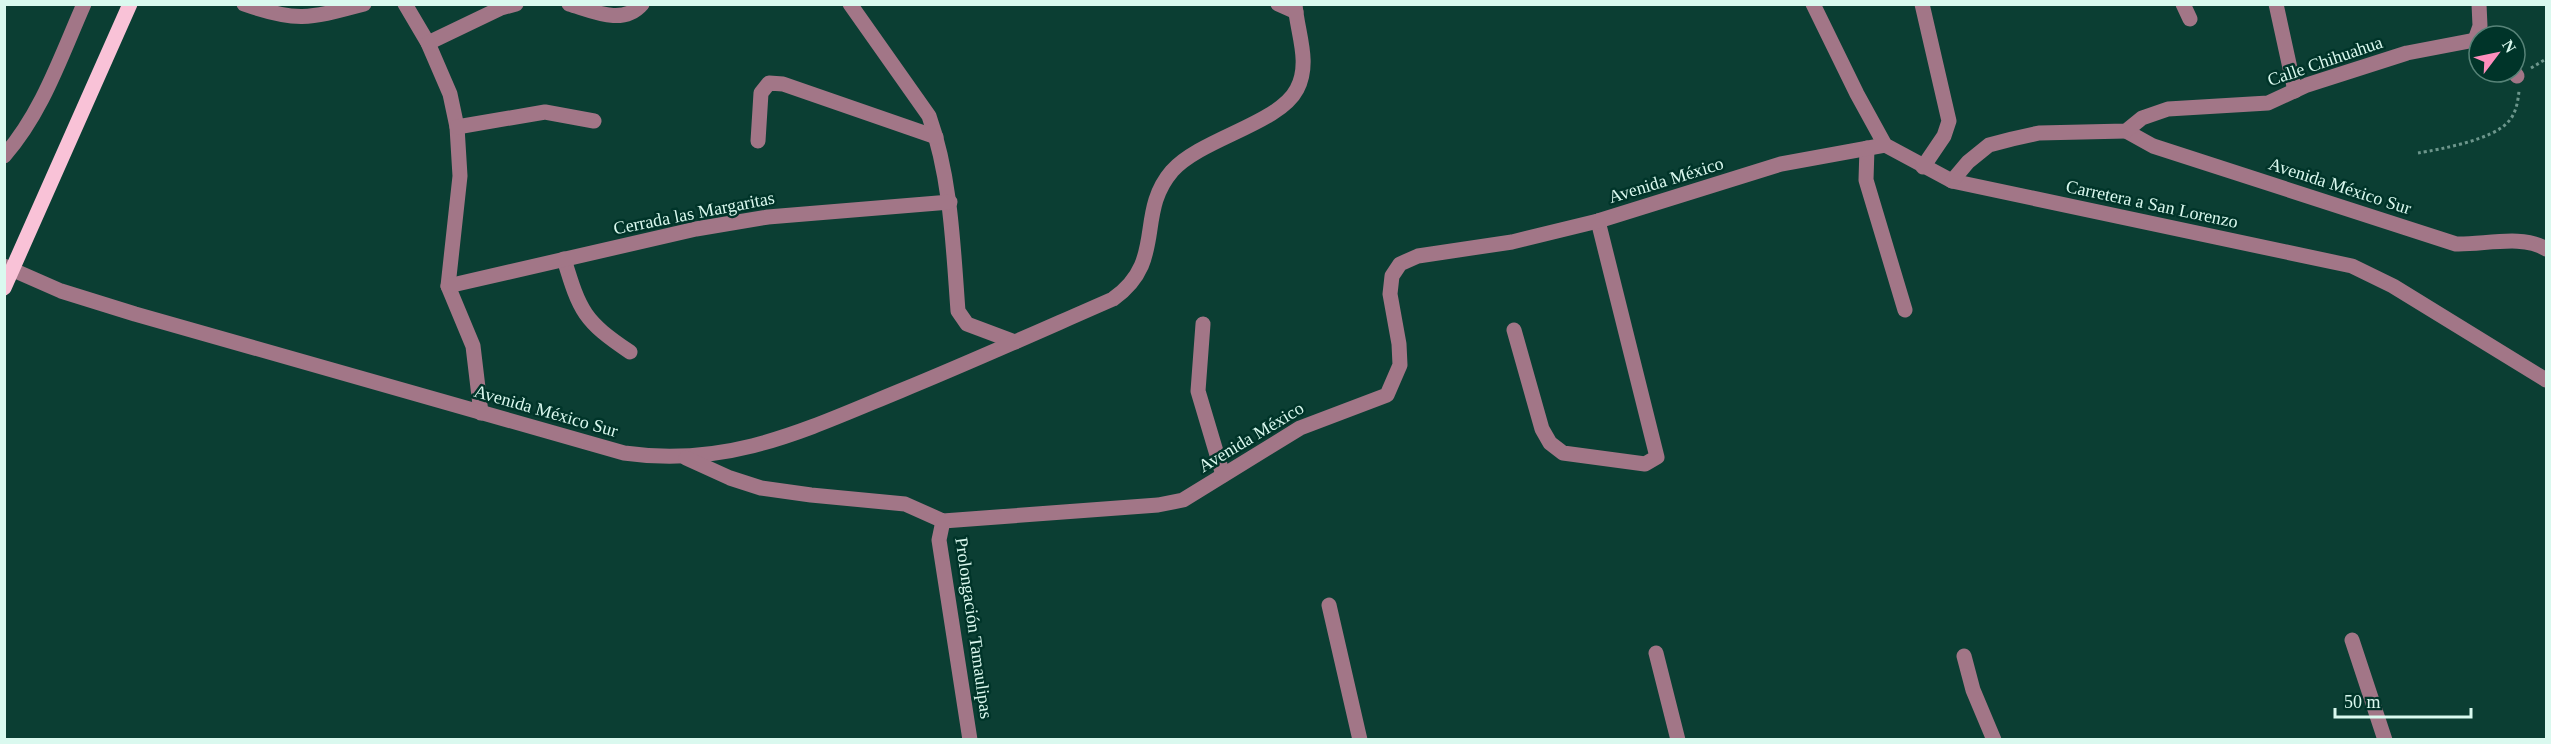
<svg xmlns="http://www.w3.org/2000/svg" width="2551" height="744" viewBox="0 0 2551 744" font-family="Georgia,serif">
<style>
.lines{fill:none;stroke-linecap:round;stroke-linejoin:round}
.path{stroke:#6d968c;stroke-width:3;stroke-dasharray:3 3;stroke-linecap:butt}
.minor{stroke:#a27687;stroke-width:15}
.major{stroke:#f9c2d7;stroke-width:15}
.labels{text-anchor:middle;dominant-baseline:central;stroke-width:5;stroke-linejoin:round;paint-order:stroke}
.street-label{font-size:18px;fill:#daf9ef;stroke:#003429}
</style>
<rect width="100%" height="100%" fill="#0b3e33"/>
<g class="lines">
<g class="path">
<path d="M2531,68L2546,59"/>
<path d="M2418,153C2441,149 2492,140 2508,122C2516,114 2518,101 2519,91"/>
</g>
<g class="minor">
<path d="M244,4C298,23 311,18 364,4"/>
<path d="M405,4L428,43L450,94L457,127L460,176L448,286L473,346L481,413"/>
<path d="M569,4C593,11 623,26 642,4"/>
<path d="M850,4L929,116C951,178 953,245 958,311L967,324L1015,342"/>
<path d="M1278,4L1296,12"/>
<path d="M1813,4L1857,94L1885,145L1952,181L2352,266L2393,286L2546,380"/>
<path d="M1922,4L1949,121L1944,136L1923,167"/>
<path d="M2183,4L2190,19"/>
<path d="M2276,4L2295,91"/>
<path d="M2475,40L2480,26L2479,4"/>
<path d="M428,43L501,8L516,4"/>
<path d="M2514,72L2517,76"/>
<path d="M457,127L545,112L594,121"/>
<path d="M2126,131L2153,146L2456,244C2483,245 2523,234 2546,249"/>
<path d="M758,141L761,93L769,83L783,84L936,137"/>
<path d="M1867,148L1866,180L1905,310"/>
<path d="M4,156C42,113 61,56 84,4"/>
<path d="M1952,181L1968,162L1989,145L2012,139L2039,133L2126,131L2142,118L2168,109L2268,103L2307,85L2407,53L2475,40L2479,42"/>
<path d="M564,259C580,312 584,321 630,352"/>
<path d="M4,266L61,291L135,314L624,453C729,468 805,430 900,391C971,362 1042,330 1113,299C1167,261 1135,214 1172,171C1202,138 1279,124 1297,89C1311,62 1297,33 1295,4"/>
<path d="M448,286L696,229L768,217L950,202"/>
<path d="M1203,324L1198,391L1223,475"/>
<path d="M1514,330L1542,429L1550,443L1563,453L1645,464L1657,457L1598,221"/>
<path d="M686,458L730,478L761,488L811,495L905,504L943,521L1158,505L1183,500L1300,428L1387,395L1400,365L1399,344L1390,294L1392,276L1400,264L1418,256L1512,242L1598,221L1781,164L1885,145"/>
<path d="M943,521L939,540L970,740"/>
<path d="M1329,605L1360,740"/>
<path d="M2352,640L2385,740"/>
<path d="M1656,653L1678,740"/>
<path d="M1964,656L1973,690L1994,740"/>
</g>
<path class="major" d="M4,288L130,4"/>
</g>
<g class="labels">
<g class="street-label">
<text transform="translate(2325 61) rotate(-19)">Calle Chihuahua</text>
<text transform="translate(1666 180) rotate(-17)">Avenida México</text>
<text transform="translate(2340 186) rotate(18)">Avenida México Sur</text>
<text transform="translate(2152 204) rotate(12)">Carretera a San Lorenzo</text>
<text transform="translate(694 213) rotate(-11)">Cerrada las Margaritas</text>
<text transform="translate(546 411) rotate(16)">Avenida México Sur</text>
<text transform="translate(1251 437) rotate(-31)">Avenida México</text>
<text transform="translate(974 628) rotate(82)">Prolongación Tamaulipas</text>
</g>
</g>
<rect width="2551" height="744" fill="none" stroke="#daf9ef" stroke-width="12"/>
<g transform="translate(2497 54) rotate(58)"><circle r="28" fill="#003429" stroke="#578378" stroke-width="1.5"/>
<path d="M0-4.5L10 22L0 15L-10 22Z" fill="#fe8ebd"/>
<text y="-9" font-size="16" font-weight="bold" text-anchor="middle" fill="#daf9ef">N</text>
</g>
<path d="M2335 708v9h136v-9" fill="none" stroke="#daf9ef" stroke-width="3"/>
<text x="2344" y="708" font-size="18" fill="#daf9ef" stroke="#003429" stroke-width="4.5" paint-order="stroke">50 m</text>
</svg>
